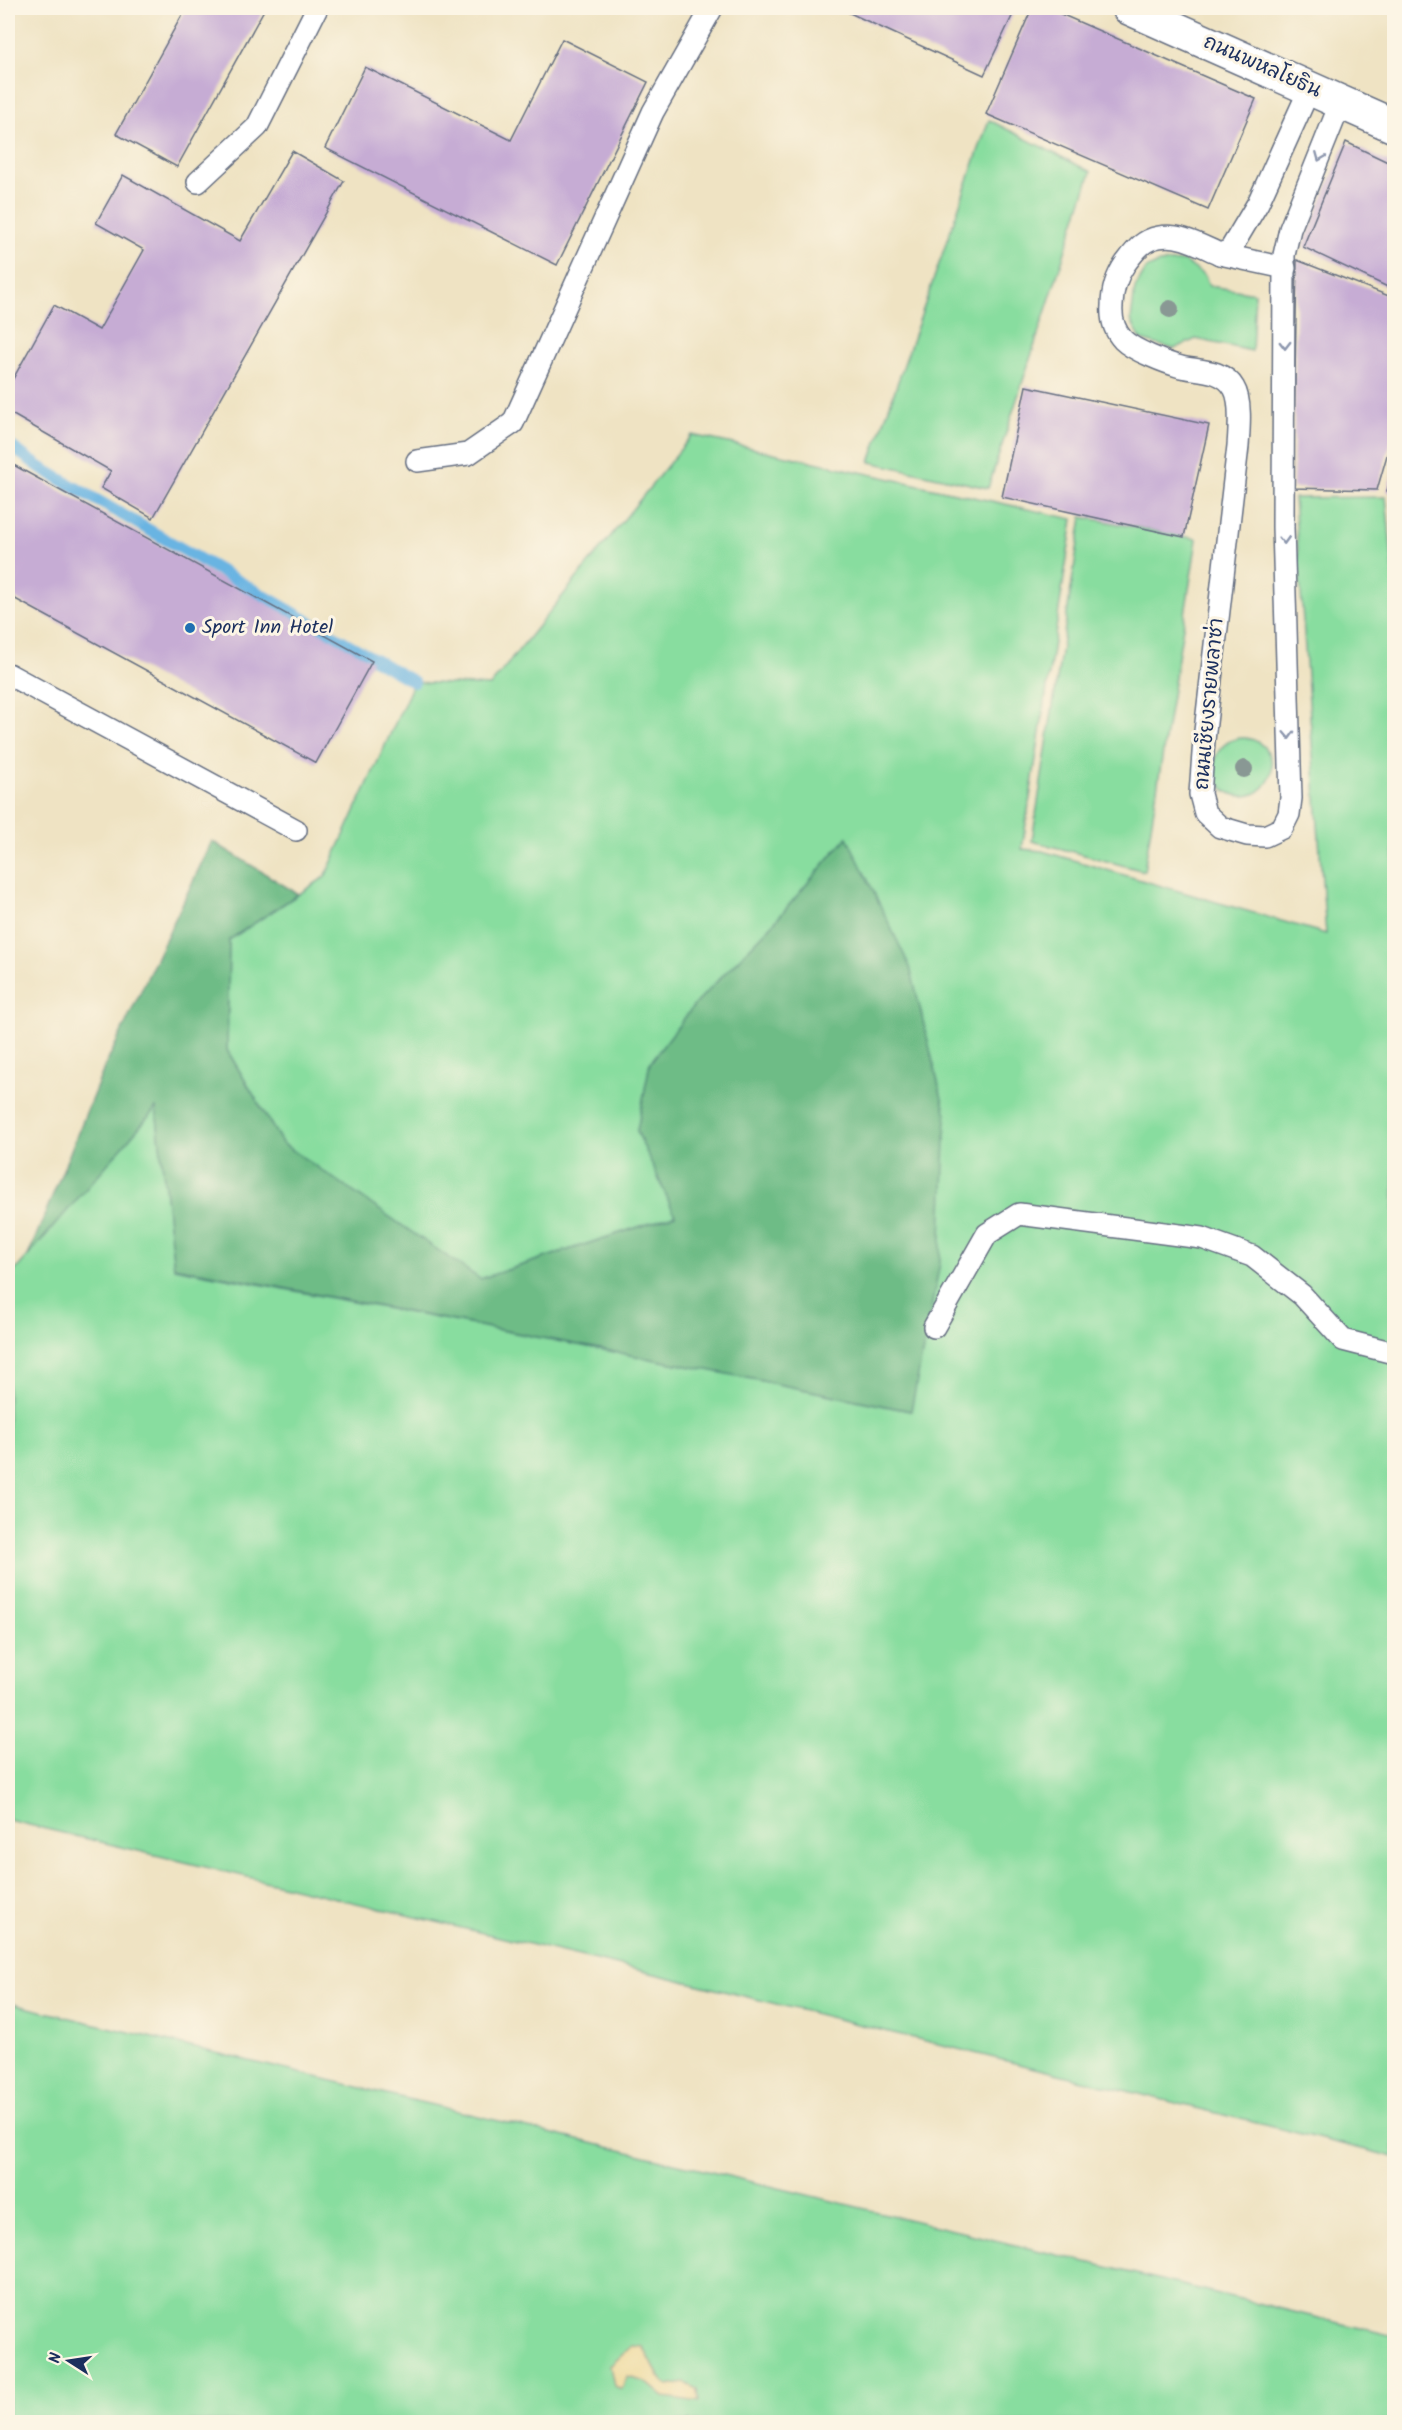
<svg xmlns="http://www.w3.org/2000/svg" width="1402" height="2430" viewBox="0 0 1402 2430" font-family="Kalam,'Playpen Sans Thai',sans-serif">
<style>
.green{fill:#88dd9f;stroke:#52867e;stroke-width:1.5}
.forest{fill:#6ebc86;stroke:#447672;stroke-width:1.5}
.sand{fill:#eeda9e;stroke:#84847e;stroke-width:1.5}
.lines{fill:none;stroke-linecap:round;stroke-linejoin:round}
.stream{stroke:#69b4e2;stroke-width:12}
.building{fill:#c6acd4}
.lane-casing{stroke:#656e81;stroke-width:24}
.secondary-casing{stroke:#656e81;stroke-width:36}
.lane{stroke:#fff;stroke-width:21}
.secondary{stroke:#fff;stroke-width:33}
.tree{fill:#899894}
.oneway{stroke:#8d97ae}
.poi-dot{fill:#1f6fb2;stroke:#fcf5e5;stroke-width:2}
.labels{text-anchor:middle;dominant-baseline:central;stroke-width:6;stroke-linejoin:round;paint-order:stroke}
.street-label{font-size:20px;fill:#1b2f5e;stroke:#fcf5e5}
.poi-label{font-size:20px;fill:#1b2f5e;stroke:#fcf5e5;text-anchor:start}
</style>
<rect width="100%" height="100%" fill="#fcf5e5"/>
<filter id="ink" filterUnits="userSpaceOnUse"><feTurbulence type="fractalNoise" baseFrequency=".0167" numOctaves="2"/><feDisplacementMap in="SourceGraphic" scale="12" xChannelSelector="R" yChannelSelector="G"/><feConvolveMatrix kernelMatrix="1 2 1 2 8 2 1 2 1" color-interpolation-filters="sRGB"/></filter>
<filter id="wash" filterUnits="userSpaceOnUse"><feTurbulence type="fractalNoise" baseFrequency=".008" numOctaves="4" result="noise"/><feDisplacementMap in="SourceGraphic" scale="24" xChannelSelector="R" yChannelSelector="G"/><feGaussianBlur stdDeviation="1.35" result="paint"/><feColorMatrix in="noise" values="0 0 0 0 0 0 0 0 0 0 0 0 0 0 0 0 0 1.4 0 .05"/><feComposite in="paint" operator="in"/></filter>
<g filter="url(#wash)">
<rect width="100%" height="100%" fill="#efe3c3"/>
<g class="green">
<path d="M989,120L1091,172L988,488L870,462Z"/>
<path d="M1184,261L1205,276L1209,286L1255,293L1252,351L1196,339L1174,349L1141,340L1131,320L1135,288L1146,269L1159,263Z"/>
<path d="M692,435L1073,519L1022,849L1042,851L1326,934L1294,498L1386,497L1394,581V2157L655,1974L8,1820V1279L156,1107L174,1268L693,1367L910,1411L846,838L773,924L696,1003L650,1063L637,1131L675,1215L480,1279L282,1143L227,1050L229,940L325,877L414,682L490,686Z"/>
<path d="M1082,517L1197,539L1144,871L1032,841Z"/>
<circle cx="1243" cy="767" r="29"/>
<path d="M8,2003L1394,2336V2422H8Z"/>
</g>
<path class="forest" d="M847,837L910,967L946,1115L940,1263L911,1411L693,1367L174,1267L156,1108L28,1256L103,1071L212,841L298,894L229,940L227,1050L282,1143L480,1279L675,1215L637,1131L650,1063L696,1003L773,924Z"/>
<path class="sand" d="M632,2346L643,2347C652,2360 656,2377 668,2386L685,2383L698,2389L699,2402L664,2397L646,2382L627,2377L622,2389L614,2386L610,2366Z"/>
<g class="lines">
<path class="stream" d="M8,444L41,468L414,682"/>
</g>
<g id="blocks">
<g class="building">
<path d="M186,8H265L177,167L116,134Z"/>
<path d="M839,8H1016L984,75Z"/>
<path d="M1032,8H1047L1256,99L1208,210L986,114Z"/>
<path d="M562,39L648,82L557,265L325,148L365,67L511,140Z"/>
<path d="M1346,142L1394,165V290L1303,247Z"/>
<path d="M292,151L344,181L153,518L101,488L111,471L8,412V388L54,305L99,330L144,250L96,223L123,175L240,241Z"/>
<path d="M1297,260L1394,298V431L1377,490L1293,488Z"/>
<path d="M1026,386L1209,425L1184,537L1002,497Z"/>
<path d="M8,462L372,661L316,763L8,595Z"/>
<path d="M1394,468V495L1387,491Z"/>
</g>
</g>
</g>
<g filter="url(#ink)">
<use href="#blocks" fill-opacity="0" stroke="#656e81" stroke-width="1.5"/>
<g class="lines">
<g class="lane-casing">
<g id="lane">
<path d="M1310,88L1258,203L1230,250L1220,254C1201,246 1180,233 1159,237C1142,240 1135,251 1125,264C1116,277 1112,291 1112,306C1111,318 1114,330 1123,340C1133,350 1166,363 1181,367C1199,371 1223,369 1234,388C1242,401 1239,431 1238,446L1204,740L1200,794L1205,813L1220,827L1247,835L1265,836L1282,828L1289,814L1291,798L1283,527L1284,255L1290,229L1341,102"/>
<path d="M198,182L257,127L317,8"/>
<path d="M1220,254L1285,268"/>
<path d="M417,461L468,454L513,423L653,112L712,8"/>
<path d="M8,674L296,830"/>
<path d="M934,1327L987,1234L1019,1214L1202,1238L1252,1256L1302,1295L1343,1340L1394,1353"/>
</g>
</g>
<g class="secondary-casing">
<path id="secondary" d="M1129,8L1394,126"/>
</g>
<use href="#lane" class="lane"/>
<use href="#secondary" class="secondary"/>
</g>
<g class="tree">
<circle cx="1170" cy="309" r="9"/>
<circle cx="1244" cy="769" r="9"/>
</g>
<defs><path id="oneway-chevron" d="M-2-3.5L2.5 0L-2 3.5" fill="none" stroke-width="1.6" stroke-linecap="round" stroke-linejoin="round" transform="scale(1.5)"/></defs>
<g class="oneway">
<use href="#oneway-chevron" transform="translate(1320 157) rotate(112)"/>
<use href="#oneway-chevron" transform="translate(1285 345) rotate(90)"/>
<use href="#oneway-chevron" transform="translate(1284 540) rotate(88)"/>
<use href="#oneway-chevron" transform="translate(1289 735) rotate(88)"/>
</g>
</g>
<circle class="poi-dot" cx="190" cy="628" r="6"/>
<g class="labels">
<g class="street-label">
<text transform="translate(1262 67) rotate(24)">ถนนพหลโยธิน</text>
<text transform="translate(1210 704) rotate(-85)">ถนนเชียงรายพลาซ่า</text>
</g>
<g class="poi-label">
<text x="202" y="628">Sport Inn Hotel</text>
</g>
</g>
<rect width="1402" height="2430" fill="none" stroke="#fcf5e5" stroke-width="30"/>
<g transform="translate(69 2361) rotate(282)" stroke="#fcf5e5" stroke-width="4.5" paint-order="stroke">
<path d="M0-4.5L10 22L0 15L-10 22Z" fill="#1b2f5e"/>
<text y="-9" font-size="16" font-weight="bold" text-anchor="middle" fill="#1b2f5e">N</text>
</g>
</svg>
